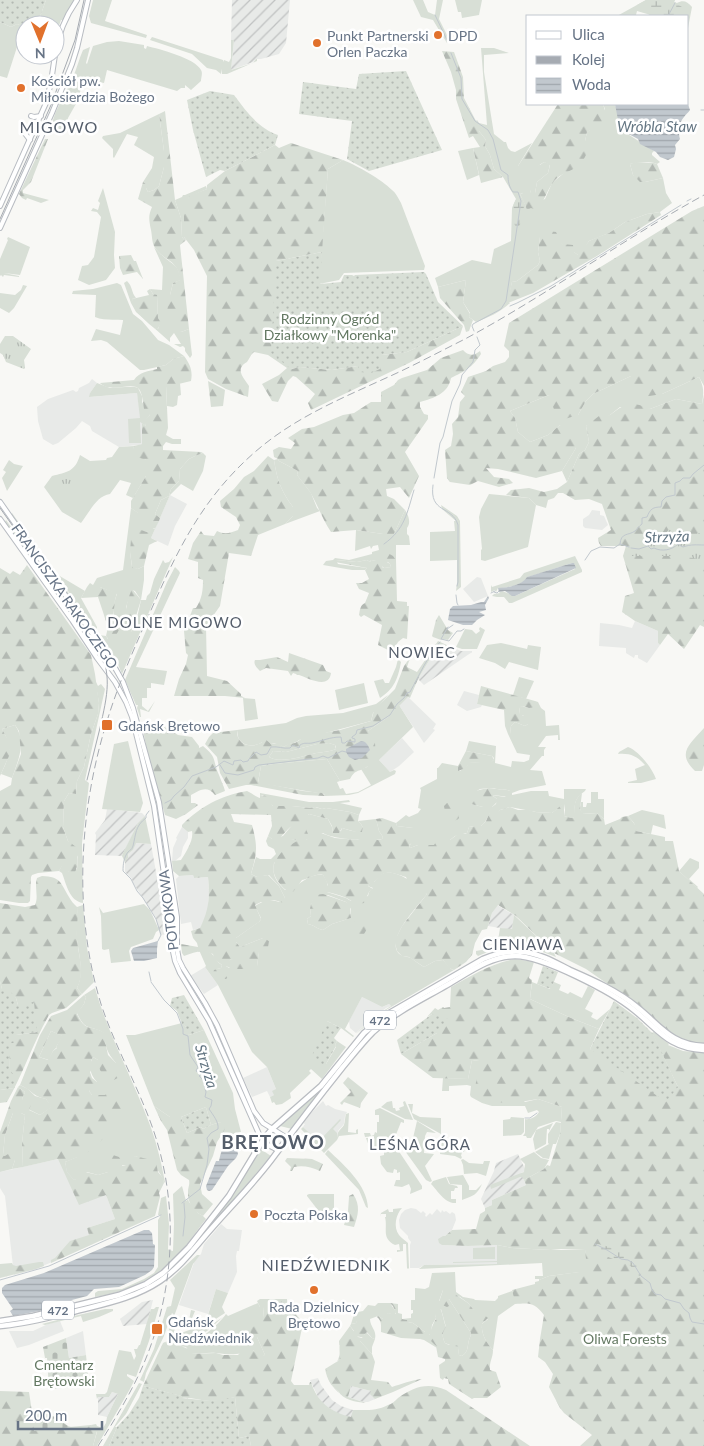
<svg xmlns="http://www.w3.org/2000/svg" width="704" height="1446" viewBox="0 0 704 1446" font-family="Lato,sans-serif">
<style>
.built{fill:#e8eae8}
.industrial{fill:url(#industrial-furrows)}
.grass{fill:#d8dfd6;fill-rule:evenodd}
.forest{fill:url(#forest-firs);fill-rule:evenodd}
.wetland{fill:url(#wetland-marsh)}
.cemetery{fill:url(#cemetery-stones)}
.park{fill:url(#park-tufts)}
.garden{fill:url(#garden-dots)}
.water{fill:url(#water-rules)}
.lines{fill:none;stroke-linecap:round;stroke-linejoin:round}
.stream{stroke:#c1c8ce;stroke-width:1}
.secondary-casing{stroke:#b8bcc2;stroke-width:6}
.primary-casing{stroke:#b9bcc1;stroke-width:7}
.secondary{stroke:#fff;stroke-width:4}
.primary{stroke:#fff;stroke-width:4.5}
.tram{stroke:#a6abb2;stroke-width:1}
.rail{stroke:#a6abb2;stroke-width:1;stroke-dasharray:8 4;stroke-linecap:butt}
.poi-dot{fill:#e1712c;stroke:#fff;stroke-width:2}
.labels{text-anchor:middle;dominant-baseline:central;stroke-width:5;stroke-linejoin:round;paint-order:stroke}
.shield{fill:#fff;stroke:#959eaa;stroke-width:1}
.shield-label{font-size:12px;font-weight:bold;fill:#677486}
.poi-label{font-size:14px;fill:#677486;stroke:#fff;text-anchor:start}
.park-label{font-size:14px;fill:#637862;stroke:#fff}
.street-label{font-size:14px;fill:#677486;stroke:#fff}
.water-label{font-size:15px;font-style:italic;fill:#637582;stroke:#fff}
.neighbourhood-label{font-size:15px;letter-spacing:1px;fill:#555e6b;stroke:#fff}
.quarter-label{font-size:16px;letter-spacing:1px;fill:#555e6b;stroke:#fff}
.district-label{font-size:19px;font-weight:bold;letter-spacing:1px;fill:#555e6b;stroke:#fff}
</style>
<defs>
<pattern id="industrial-furrows" width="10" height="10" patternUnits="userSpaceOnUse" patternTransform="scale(1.25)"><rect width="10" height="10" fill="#e8eae8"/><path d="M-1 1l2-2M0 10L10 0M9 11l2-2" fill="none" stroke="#c0c2c2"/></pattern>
<pattern id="forest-firs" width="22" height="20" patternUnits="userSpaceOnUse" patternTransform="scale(1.25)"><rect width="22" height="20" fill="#d8dfd6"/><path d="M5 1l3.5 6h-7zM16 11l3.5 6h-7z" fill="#b3b9b3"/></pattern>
<pattern id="wetland-marsh" width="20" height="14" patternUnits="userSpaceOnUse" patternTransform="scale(1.25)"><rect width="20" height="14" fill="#d8dfd6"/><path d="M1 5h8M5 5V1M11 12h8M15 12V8" fill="none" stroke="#b3b9b3"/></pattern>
<pattern id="cemetery-stones" width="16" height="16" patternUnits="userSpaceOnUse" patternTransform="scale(1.25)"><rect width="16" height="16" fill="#d8dfd6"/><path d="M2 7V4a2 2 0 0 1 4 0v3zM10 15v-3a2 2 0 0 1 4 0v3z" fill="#b3b9b3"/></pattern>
<pattern id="park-tufts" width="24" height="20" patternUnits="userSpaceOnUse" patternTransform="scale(1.25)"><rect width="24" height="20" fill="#d8dfd6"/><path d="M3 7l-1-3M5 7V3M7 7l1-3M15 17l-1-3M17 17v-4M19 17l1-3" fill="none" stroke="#b3b9b3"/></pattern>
<pattern id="garden-dots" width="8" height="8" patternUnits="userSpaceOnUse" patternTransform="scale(1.25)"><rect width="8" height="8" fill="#d8dfd6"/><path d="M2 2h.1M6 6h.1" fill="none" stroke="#b3b9b3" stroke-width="1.8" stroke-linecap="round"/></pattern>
<pattern id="water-rules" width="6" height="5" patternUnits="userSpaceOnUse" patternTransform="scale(1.25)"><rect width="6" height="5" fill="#c1c8ce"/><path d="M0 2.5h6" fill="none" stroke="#a1a7ad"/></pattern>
</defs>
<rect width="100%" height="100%" fill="#f8f8f5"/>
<g class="built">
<path d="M92,379L97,383L90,393V397L137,393L142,423V444L139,445L119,447L92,431L90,426L82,421L76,428L58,443L53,445L43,439L38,421L37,407L48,399L73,390L76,392L78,391L79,388L89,383Z"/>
<path d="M170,495L187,504L175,526L168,546L151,538Z"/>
<path d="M592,510L600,511V515L604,516L608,525L602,530L585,528L583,526V519L589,515Z"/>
<path d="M477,577L481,578L488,596L474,602L463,589Z"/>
<path d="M635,621L658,631V643L660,645L647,663L638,658V655H635L634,658L626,653V648L599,646L600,623L619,625L632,628Z"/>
<path d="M464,691L479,695L477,704L482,705L481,707L467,711L457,705Z"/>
<path d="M408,697L436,724L433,729L435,730L424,743L399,705Z"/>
<path d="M402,738L414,752L399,766L390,772L379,760Z"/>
<path d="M182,827L188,832V838L183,847L181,856L175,861H172L173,848L177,839L176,838Z"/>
<path d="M193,875L194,878L208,877L209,892L208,908L206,917L200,928L193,930L191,922L181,924L176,879L179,876Z"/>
<path d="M205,967L218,985L204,994L190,976Z"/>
<path d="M362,997L382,1007L389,1004L391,1006L386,1008L372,1018L356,1033L350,1028L349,1021Z"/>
<path d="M267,1067L276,1089L274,1095L270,1097L267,1091L252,1097L243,1078Z"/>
<path d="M323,1101L326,1106L328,1105L335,1109L347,1112L345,1116L344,1124L338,1131L337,1139L327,1149L303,1127L305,1124L303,1123L309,1115Z"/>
<path d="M58,1159L106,1195L115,1219L87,1228L93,1244L36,1269L14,1275L5,1196L0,1188V1172Z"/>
<path d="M411,1208L416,1209L421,1213L423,1211L426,1214L425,1215L426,1217L430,1213L432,1215L437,1209L441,1213L442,1210L444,1212L446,1211L450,1214L452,1212L455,1214L456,1220L452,1230L445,1236L442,1245L468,1246L497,1245V1264L424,1265L419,1268H410V1245L411,1242L408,1238V1236L400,1228L399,1220L401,1214L405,1210Z"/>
<path d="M221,1224L227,1229L242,1230L239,1251H237L236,1256L237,1272L228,1293L216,1289L208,1314L179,1305L195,1260L201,1254L204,1244Z"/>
<path d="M60,1321L64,1331L29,1345L17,1348L9,1331H33L48,1324Z"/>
<path d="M83,1331L86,1355L69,1358L66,1338Z"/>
</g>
<g class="industrial">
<path d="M232,0H290L286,43L279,54L261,59H256L253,62L231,70L234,41L231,40Z"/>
<path d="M449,646L461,651H472V652L424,685L418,679L430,659Z"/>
<path d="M107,809L142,813L145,816L138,823L122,856L95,855L96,835L95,833L105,820Z"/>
<path d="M135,843L151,844L167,934L160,935L156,918L133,883L132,879L125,872V862L128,854L133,850Z"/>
<path d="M497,905L514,915L512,930L488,926L492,913Z"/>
<path d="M518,1154L526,1171L521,1173L526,1185L492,1200V1205L485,1208L481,1199L494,1171L496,1163Z"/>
<path d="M153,1300L147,1324L123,1326L120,1319L142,1302Z"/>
<path d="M318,1378L321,1385L332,1400L341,1406L353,1410L352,1418L340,1415L323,1404L318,1397L310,1380Z"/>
<path d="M351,1386L371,1391L375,1399L368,1402H363L348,1397Z"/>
<path d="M112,1392L118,1394L107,1417L98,1415V1397H109Z"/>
</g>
<g class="grass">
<path d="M46,0H75L63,20H61L55,37V25H37Z"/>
<path d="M93,0H112L105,21L147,35L146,38L91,23L89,16Z"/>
<path d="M413,0H423L428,12L435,15L437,0H443L439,19L451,43H447L442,35L433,20L421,17Z"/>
<path d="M455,0H482L479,15L462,18L461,12H458Z"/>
<path d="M646,0H675L674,2L677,3C683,0 687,1 692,7L688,28V16H654L637,11L636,15L617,16Z"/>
<path d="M0,22L11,27L17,24L25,27V45L18,44L7,78L0,76Z"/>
<path d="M152,37L223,60V62L224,60L229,62L231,58V40H234L231,70L253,63L256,59H257V61L227,74H222V69L221,74L216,70L207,68L192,54L150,40Z"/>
<path d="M119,41L144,45V48L146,49L147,46C159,49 195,58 201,70C203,73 201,78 201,81L191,90L185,85V88H181L177,91L107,70L104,83L84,79L77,102L68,118L65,131L52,128C51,116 68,89 73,77C77,68 79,59 83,50L90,47L86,63L87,64L93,46L107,42Z"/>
<path d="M481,48H494L509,53L484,55V72L494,134L504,142H506L508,148L511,151L515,152L532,143L518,166L540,165L544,162L550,164L548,173L537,182L535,193L531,194L530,190L520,194L526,207L545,199L552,183L564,173L585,141L587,132L590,130L605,109L603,104H615L623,131L654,151L652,153V155L660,162L657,164C650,161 638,162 630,164L633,175L645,182L663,178L666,193L672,203L660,212L647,214L625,222L609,233L589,241L580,255H578L562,244L540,237L538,252L540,261L538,265L517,281L512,282L508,302L510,303C500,312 488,318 476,322L469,317L470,313L463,302L466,280L438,287L435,278L472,260L491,264L494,249L511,241L512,208L516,199L503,177L494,169L490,155L485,146L486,140L479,131V124L476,121L477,120L479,123L487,125Z"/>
<path d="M159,114L164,151V167L159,186L154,190L148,192L146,188V184L143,182L152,168L154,157L134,145L138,137L127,134L114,158L113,157V149L102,138L103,136L120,133Z"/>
<path d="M473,148L479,175L467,180L458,151Z"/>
<path d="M343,160C358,166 381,179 392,190C396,193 398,198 401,203L425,266L424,270L344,273L339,280L319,284L328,169Z"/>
<path d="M206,186L207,189L189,197L184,237L186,240L185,241L182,237L181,218L175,200L182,197L183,195H185Z"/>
<path d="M103,188L115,232L114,255L115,268L106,280L89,285L78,280L82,266L88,265L94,257L101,217L97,212L91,211L93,208L98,210L100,203L98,201Z"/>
<path d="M8,237L30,247L20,275L4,273L19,276V277L4,275L3,277L1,275L0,276V259L8,240L7,239Z"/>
<path d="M154,247C157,250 160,254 163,256C174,266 178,264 181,280L173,283L170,295L181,332L189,329L192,355L190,358L185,351V348L183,346L180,347L174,344H181L174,333L170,338V342L136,312L131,303L124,283L127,281C133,287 131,292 136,298L132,299L140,314L155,329H158L160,323L158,318L157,296L153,294L150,289L162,290L163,267Z"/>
<path d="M117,283L121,285L133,314L142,321L158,340L169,345L184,356L173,359L166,365L144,370H140L107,342L101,340L91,341L96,329L120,335L123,321V320C113,319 103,321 95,317L96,295L72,294L73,291L93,289Z"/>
<path d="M23,285L27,286L14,308L9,313L0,308V293L15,295L21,290Z"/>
<path d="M631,376L662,394L699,377C704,387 704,393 702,404L676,399L650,409L620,407L610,415L586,426L589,442L585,450L579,454L567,482L562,471L576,448L560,425L548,435L530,442L518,432L515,418L510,411L549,395L578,415L586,401L593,394Z"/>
<path d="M97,383L110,388L125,387H135L138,388L142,396V402L150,415L145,421L146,426L140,422L141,443H129L128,419L140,418L137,393L89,397L90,393Z"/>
<path d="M180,383L181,395L178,396L177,405L173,407L167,406L166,386Z"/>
<path d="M134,446L133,452L146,460V476L133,498L126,495L131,483L120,480L110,494C96,496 89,513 81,523L62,512L44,487L52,476C67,472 75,472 80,455L90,461L106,460L107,458L112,457L119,447Z"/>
<path d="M203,453L206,456L203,471L193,491L181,484L170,495L160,518L155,514L161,500L169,496L171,489L179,481L180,469L189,459L195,456Z"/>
<path d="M278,459L279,461L298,471L297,475L311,493L317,508L320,511L285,524L293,516V507C281,491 277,480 274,460Z"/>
<path d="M9,460L14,464L23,466L7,491L2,478L6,472L3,470Z"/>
<path d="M489,494L529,498L536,505L528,547L485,561L481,560V550L482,549L479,517L481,509Z"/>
<path d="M441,505L457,516L460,521L461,587L456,591L457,583V560L430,561V532L455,531L454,521H456L442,509Z"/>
<path d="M131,508L152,522L159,521L155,529L154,528L147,532L144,531L130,552L132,567L138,569L144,566V580L141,600L135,591L132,590L126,607L131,632L137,618L141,600H146L147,596L150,593L154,579L163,560L165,563L169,562L173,557L122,674L117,662L118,667L11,515L12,513L75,602V601L43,555L58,575L85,591L81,598L97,627V632L88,620L113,656L99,635L106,636L108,639L117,625C112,615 113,604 117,594L100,587H87L90,583L93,585L97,578L123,570Z"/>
<path d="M405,510C409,516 411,523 407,528V534L409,536L410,545H396V560L387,562L390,564L391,567L384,568L376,561L371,560L370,562L367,560L357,562L336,560L338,564L367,568L365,570H352L323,565L326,561L333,560L335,558L349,560L372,554V552L379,550L378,545L373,546L371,549L370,546L355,551L356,530L383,534H394Z"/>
<path d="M6,520L95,645L101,658L100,659L97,654L69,612L5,522Z"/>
<path d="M575,556L582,570V572L512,603H509L504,597H497L492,596L494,594L500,593L499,592L502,591L515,596L575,569V565L572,563L528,577C522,585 508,588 498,588L496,592L495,590L491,592V585L492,587L520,578L524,573Z"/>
<path d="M175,567L179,571L180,573L136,667L167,671L164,685L151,683V688H147V698H142V706L148,711L155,701L149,712L140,709L141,717H140L137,708L138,705H136L125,680L167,582Z"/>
<path d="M480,627L485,630L477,649H462L456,647L465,629L472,630L476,634L480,631L479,629Z"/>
<path d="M501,643L527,649L528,645L541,647L538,670L509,662L505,669L495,663L479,658L487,645Z"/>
<path d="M398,659L401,662C398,679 394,689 380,698L374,681L383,679L385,683H389L396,667Z"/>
<path d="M519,677L534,681L526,699L513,695Z"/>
<path d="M95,680L98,686L101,684L105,689L85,780L89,783L82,843L83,903C69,901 66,883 62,873L59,871L62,865L67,869L69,872L77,869L78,857L68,841L63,827L64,801L69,793L76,794L77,781L84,767L91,734L98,714L99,703Z"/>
<path d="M364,683L368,703L339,710L335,690Z"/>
<path d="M388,695L373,713L371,721L299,740C295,744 289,743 284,747L275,743L271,744L262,742C256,747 244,747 239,739C238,738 237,730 237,730L286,723L297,718L306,716L343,713L376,704Z"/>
<path d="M243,698L255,699L258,719L245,721Z"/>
<path d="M535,701L538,702L541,708L545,711L546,726L559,725L560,740H558V735L546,736L538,747H546L544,750V756H542L530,770L542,771L546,785L520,790L512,793V795L531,791H548L549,796L564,799V789H586L585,791C574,799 575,803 574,817L571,818L564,816L565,810L564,804L552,813L536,812L510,807L500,810L496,815H493V810C487,815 487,822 481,826H475L469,827L467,833L455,836L450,840L437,843L435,845H418L410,848L409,845L411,844L413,828L397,826L396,823L406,815L409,817L418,813L421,809L418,808L421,790L420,788L437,779V768H438L442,763L458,766V770L460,771L467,766L468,763L493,761L494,758L492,756L466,751L469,741L496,746L495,763L511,767L512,761L524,762L529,760L530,755L517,753L508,734H510L511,726L515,722L525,726L528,724L523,715H520L519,707L522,706L528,708L535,704ZM489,788C496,790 503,788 510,791L505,797L492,795L497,799L496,804L492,807H483L471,804L472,794L480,789Z"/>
<path d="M399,705L413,727L379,760L390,772L394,770L396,771L395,774L358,793L349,795L325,796L324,794L258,783L261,766L273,764L327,759L340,781L337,782L340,789L343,788L346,794L358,792L371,785L361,769L367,767C374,750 379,748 368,731L388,717Z"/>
<path d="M15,725C27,742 18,761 12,778L1,774C10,754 13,749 2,729Z"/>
<path d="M128,741L143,803L140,812L102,809L114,744Z"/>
<path d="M329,743L335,745L336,749C329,752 323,752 316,753C303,756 281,764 269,757L273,751L286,752L317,744Z"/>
<path d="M628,747C639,751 652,768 656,779L641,783H628V782L637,780L635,769L645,765C637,756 630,753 618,754L619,752Z"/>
<path d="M591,792H598V799H604V819L597,813L582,814L580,809L581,802H583V807H586L587,803H591Z"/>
<path d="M260,793L309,802H333L349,800L350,802L340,803L362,808L359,815L350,812L326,808L322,809L316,807L310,808L292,806H273L263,795H260Z"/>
<path d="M642,810L664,815L666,829L653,825L651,834L636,831L634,823L628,816Z"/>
<path d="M309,814L328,819L332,827L333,833L341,831L342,828L352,831L362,832L363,828L361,824L358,821L376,819L379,831L383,837L382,839C371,842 331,839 323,833L306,840L291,839L297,840V841L274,863C272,876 276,881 285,890C289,889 294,888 297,885C304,880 314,873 323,875C327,881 329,885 327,892L346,898L351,901L368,896L369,892L373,888L368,886L370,882H374C376,880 379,875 382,874C396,867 417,886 427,894C418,906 389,935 397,951C400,957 406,956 411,958C415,961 419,964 424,967L435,961L443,960L451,969L454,970L381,1013L356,1034L372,1018L391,1006L389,1004L382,1007L362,997L345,1029L354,1036L353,1037L341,1028L327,1021L326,1064L336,1047L335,1045L337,1041L346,1047L322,1079L311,1069L309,1071L311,1073L290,1093L291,1098L282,1104L276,1105L274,1102L272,1103L270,1097L274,1095L272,1091L276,1089L267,1067L252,1052L218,985L205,967L206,966L199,950C217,951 211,958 222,965L221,968L217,969L230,968L226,966V964L231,959L257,966L259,951L263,938L240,947L236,942V938L260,921L261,918L255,906C262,901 271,899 279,902L285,898L279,886L269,875L257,877L251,874L256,857L260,859H271L276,854L274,849L268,846L266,841L268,836L272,839L283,836L293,824L308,818V815ZM315,895H328L346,902L351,909V918L332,924L323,930C317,929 314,925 308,924L307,919L311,916L310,908Z"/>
<path d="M145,816L151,844L136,843L133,850L128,854V858L125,862L122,856L123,853L138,823Z"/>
<path d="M690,858L699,862V868L689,879L698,887L697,888L679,871Z"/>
<path d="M144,904L150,910L159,930L156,932L153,939L131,947L129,951L131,961L111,963L109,949L104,950L102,949L101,916L99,907L103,913Z"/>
<path d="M83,905L87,948L94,982L82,994L77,988C86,971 76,946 76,928C76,921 78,914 77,907Z"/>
<path d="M514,915L554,953L556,957C527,945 507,943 478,956L476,954V951L497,947L500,928L512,929Z"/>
<path d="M532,982L550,989L554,982L561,985L559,990L568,994L570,992L582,998L588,986L595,990L585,1009L593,1013L591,1017L597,1020L610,1009L599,1029L571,1018L530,999Z"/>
<path d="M95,988C108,1034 131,1075 148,1120C156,1140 161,1161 165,1182L164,1183C161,1169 148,1160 135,1156L126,1165L108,1166V1172L98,1175L87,1172L74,1180L67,1172L65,1162L77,1157L105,1095H92L89,1091L97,1082C90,1075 88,1066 93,1057L98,1060L116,1063C107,1053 105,1046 104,1033C90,1024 86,1033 77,1013L84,1004L86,997L84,995Z"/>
<path d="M182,1023L186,1027L189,1035L204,1030L233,1093L235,1109L241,1132L221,1137L224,1131L220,1122L211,1125L206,1107L181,1117L176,1118L170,1117L154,1106L126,1035H135Z"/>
<path d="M51,1031L63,1036L56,1047H57L53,1051L49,1060L39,1057Z"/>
<path d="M358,1042L359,1043L292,1129L280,1126L325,1084Z"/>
<path d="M472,1060L479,1061L525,1102L538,1099L562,1107L561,1122L556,1121L538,1127L531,1138H527L526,1136H523L525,1133V1119C530,1120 536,1117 539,1112L537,1110L528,1113L525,1106H492L482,1103L471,1097L470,1095L471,1086L467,1085L449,1086V1091H442L443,1078L468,1079Z"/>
<path d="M20,1085L28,1089L35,1096L46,1099L52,1107L40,1115L28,1109L22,1099L25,1092L18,1087Z"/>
<path d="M392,1101L393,1108H395L396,1111L400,1110L399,1108L404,1106L403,1102L405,1101L413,1120L405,1119L381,1107L387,1102Z"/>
<path d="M408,1104H413L412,1113L420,1117L441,1118V1134L414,1119Z"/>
<path d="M380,1108L404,1120V1123L401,1122L395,1137L396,1147L422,1186V1189L410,1194L411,1189L409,1184L402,1187L394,1186L396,1180H400V1172L397,1173V1170L394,1169L393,1173L387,1172L381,1164L380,1156L384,1155V1148H381L380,1146H377V1149H370L366,1138H374V1136L365,1137L364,1133H370L371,1136L374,1135L375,1132L377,1133V1122H379V1115H375V1110Z"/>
<path d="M13,1113H21L25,1115L22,1143L23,1167L12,1169L15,1160L3,1155L5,1135Z"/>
<path d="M349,1113L348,1132L356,1133V1130L358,1129V1134L339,1136L337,1140L324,1153L301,1129L303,1127L327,1149L319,1141L340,1119L341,1120L333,1129L337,1133V1138C338,1129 340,1131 344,1125C345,1122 345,1117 346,1114Z"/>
<path d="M511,1117L524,1118V1132L521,1135L503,1136V1120L510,1119Z"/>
<path d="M417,1121L436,1133L427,1132L425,1136L424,1153L434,1154L425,1166L432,1181L430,1182L426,1180L405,1151H410Z"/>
<path d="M556,1122L561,1123L560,1134L556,1144H553L549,1159L543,1158L535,1152L549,1144L548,1143V1134Z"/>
<path d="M553,1123L549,1131V1129H547L546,1144L535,1150L533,1139L536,1130Z"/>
<path d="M442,1140H457V1149H459L460,1152H463L464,1149L465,1148L464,1152H462L461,1156L462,1157L461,1159L455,1156L440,1154Z"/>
<path d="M259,1148L271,1156L195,1245L230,1199Z"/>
<path d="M328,1150C345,1166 367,1185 368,1208L366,1207L359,1190L325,1154Z"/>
<path d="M534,1152L541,1158L549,1160L544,1169L524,1180L522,1177H520L491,1189L490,1185L524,1172L525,1164L520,1159Z"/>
<path d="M463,1159L469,1163L483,1164L484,1161H490L486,1176L477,1173L464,1174L463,1165L461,1160Z"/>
<path d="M463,1175L469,1186V1190H476L482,1184C477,1195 473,1196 462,1200V1185L450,1184L447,1177Z"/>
<path d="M446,1177L449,1184L457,1186L458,1188H455L454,1191H451V1199H456V1203C445,1204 438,1191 431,1184L433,1181Z"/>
<path d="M182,1186L186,1201L188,1199L189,1202L198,1213L203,1216L206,1219C197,1230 189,1243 180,1253C158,1278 126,1293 95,1297V1293L98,1291L122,1289L144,1279L154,1273L158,1267V1220L161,1215H158L161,1198L166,1196L169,1224L168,1249L169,1250L173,1251L174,1224L173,1194Z"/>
<path d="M309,1194H334V1219L324,1218L307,1196V1195Z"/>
<path d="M402,1208C396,1214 393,1227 399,1235C401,1238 405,1240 408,1243L409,1268L408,1269L407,1268L406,1244H403V1251L397,1252V1250H400L399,1244L395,1245C381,1238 388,1229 385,1217H386V1214H381L380,1217L381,1213L388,1209L389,1212H393V1209Z"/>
<path d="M497,1245L512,1248L551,1250H585L587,1259L580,1272L549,1276L539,1280V1279H535V1276H543L542,1263L419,1269L424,1265L497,1264V1262L453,1263V1262L497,1261Z"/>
<path d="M495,1247V1259H473V1248Z"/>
<path d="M197,1255H200L193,1264L172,1322L181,1325L175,1328L173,1336L192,1329L200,1328L193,1327L190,1328L189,1320L191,1310L195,1311L190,1323L202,1327L201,1329H205L223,1317L207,1331L184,1342L167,1337L173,1314L172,1313L164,1336L146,1373L144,1382L140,1380L154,1349L167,1307L171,1306L175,1288L170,1280Z"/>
<path d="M455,1272L456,1292L463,1297L474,1299L475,1300L495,1301L498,1298V1296L512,1291L515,1296V1304L498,1316L493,1350C486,1342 481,1334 482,1324L488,1319L473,1309L468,1303L460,1297L443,1290L439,1301L449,1299L471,1333C471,1335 470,1337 469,1340C467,1347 469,1351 462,1356L459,1355L458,1348L445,1343C442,1337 442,1333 446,1327L441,1309L435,1315L436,1318L432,1325L431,1333L429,1335L437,1348L424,1340L420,1339L425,1332L413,1323L408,1322L407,1320L402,1319L411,1318V1314L413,1313V1310H411V1300H415V1288L425,1289L429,1287L432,1273Z"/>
<path d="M216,1289L228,1293L222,1307L225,1313L208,1324H204L208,1316V1315Z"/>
<path d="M258,1303L260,1307H263L264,1318L257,1337L265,1355L260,1357L253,1350C238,1355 232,1355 216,1353C209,1352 199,1354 191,1354L186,1347L172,1345L165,1342C172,1341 178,1345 185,1344C197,1344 219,1324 226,1314L228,1316Z"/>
<path d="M378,1303H390L396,1312L395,1315L388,1313L385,1319H383L378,1316L370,1319H358L356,1323L351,1324L356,1308L358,1312L363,1311L368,1305L375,1306Z"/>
<path d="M156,1307H159L149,1341L136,1377L127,1374V1376L134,1381L130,1389L97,1446H93L97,1432L91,1425L96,1424L97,1426L103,1428L106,1423L107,1417L118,1394L112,1392L109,1397H98L97,1399L96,1394H105L107,1392L119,1350L131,1352L134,1360L136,1356L134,1349H137L139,1345H140L151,1309H154Z"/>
<path d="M105,1309H113V1311L99,1317L83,1322L81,1316L45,1325L42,1324L65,1318Z"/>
<path d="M350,1326L358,1337L362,1338L366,1332L372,1338L375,1339L372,1347V1354L360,1341L339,1345C340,1357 340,1354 336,1365C333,1371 333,1380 332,1386L338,1391L339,1393C331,1386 327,1379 325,1369L338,1361L340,1357L339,1341Z"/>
<path d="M139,1383L142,1384L126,1414L115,1427H117L109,1446H103Z"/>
</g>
<g class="forest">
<path d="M442,51L454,52L463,77L464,98L476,121L484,127L483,130L480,129L479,131L486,140L485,146L490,155L494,169L503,177L481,183L473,148L480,147L473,136L469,138L456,99V90L451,72Z"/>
<path d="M558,104H603C609,120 600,126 587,132L585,141L590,145C587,154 583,163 575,168C567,173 557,175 552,184C545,194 545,202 535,210L531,208L527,210L526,207L520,194L523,193L521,190L525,186H530V190L531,193H535L537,182L548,173L550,165L544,162C535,168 534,170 523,171L518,166Z"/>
<path d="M165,111L175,200L181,218L182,237L185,241L180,245L189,329L181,332L172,326L167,320L168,295H170L173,283L180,280C178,258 163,262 154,246C152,242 152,235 151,230C149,220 148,216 152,207L138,199L143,182L146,184V188L148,192L154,190L159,186L164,167L162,160L164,151L159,114Z"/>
<path d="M45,139H48L31,182L23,190V193L49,200L41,203L27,198L26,200L22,198L19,194Z"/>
<path d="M291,143L343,160L328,169L322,252L276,261L291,369L300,367L332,370L358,366L381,355L407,352L463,326L460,335L409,363L311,410L308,403L315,394L296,377L293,376L288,381L278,402L272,401L262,384L279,375L287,368L268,355L254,352C250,355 250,358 247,362C245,363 242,365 241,368C239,374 246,381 249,386L248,397L226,389L208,379L205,372L207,276L194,250L184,237V212L189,196L207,189V185L225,171L275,145L279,148Z"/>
<path d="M636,162L654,163L657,164L663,178L645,182H640L633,175L630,164Z"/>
<path d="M704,206V386L699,377L662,394L643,397L630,387L631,376L593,394L586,401L578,415L558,421L549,395L510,411L515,418L518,432L530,442L548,435L560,425L572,429L576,448L562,471L536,478L498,469L486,468L494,477L509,479L513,483L499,487L478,481L470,485L450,482L447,478L445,450L451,446L453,434L452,424L458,417L460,402L465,396L461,392L468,377L486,371L493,366L505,362L509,357V351L504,346L509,323L692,211Z"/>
<path d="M660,212L661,215L597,256L533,293L508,303V298L512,282L517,281L538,265L540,261L538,252L540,237L548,231L556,232L562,244L573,245L574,252L578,255L589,241L598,237L609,233L625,222L647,214Z"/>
<path d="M131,255L134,261H136L143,279L137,272L123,275L120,268L119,256Z"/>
<path d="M466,280L463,302L470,314L469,317L473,320L469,331L466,332L464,325L440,298L438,287Z"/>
<path d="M150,289L153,294L157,295L158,318L161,323L157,330C147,323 134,311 132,299L149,295L147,291Z"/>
<path d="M463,350C468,356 474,356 480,351L481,354C472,368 465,371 451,378C448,394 434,398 420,402V407L424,414L428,415V419L405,452L419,476L409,498L400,487L386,489L387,496L394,499L405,510L394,534H383L356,530L331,532C322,519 318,505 310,492C306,486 301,481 297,475L298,471L279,461L278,459L274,457L273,450L279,447L291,449L295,443L288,438L302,429L314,427L343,415L354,413L371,402H381V392L394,385L398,380L402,378L427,370L441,358Z"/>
<path d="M184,356C190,364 193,371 191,381L166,387L168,428L166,435L173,439H181V444H172L166,442L163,446V450L201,452L203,453L195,456L189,459L180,469L179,481L171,489L169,496L161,500L155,514L160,518L159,521L152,522L147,527C139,525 138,520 138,513L131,508V501L146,476V460L131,455L134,446L142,444V423L146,426L144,421L150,415L145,413C143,406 143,394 139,389C132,381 110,394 100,383L134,380C139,372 149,371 157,369V367L166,365L173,359Z"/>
<path d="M208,381L225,390L223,406L211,407Z"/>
<path d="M704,395V627L700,625L684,649L668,634L660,645L658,643V631L635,621L622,612L625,596L634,593L623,556L626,546H601L599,543L598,538L611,530L602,504L589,499L575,500L563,493H558L554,498L548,500L546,508L536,505L529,498L506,495L511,490L529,488L544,492L557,489L567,482L579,454L585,450L589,442L586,426L599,416L610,415C626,402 632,401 650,409L676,399L702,404Z"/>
<path d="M268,456L274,460C277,480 281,491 293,507V516L285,524L258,535L251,556L229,553L220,606L206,626L207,676L227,681L241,694V696L245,698L225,696H174L179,679L186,664L188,655L186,653L184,631L189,616H190L193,608H196C202,599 203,590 203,580L198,578V562L188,559L193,543L201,531L204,535L214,536L217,531C225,535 230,533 238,530L240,525L236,517L221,507L220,501L234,489L244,477L254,471Z"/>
<path d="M132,527L147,532L152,528L155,529L151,538L157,541L149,545L144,566L138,569L132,568V566L130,552Z"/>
<path d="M386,552L393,556L396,560L397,601L407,602V606H409L407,639L403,638L398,642L392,652L378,645L382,625L364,615L361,617L359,615C360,610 360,605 365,603L369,593L359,589L356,583H362L369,579L365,570L367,568L335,562L336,560L357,562L367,560L370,562L371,560L377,561L380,560L383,561L382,566L383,568L391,567L390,564L384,558Z"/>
<path d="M27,565L91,655L95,674L99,703L98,714L91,734L84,767L77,781L76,794L69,793L64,801L63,827L68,841L76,847C78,856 79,866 74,874H71L62,866L59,871L38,873L32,875L31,877L30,901L28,903H19L0,900V791L11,785L12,778L21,754L19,731L15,725L2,729L9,742V756L0,776V568L10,574L13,571L20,575Z"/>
<path d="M87,587H100L117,593L115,600L113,618L119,630L116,635L109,640L106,636L108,627L98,597L81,598Z"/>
<path d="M132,589L141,600L131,632L127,629C124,615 126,602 132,589Z"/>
<path d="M439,615L448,630L453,633L448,640L442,639L441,640L433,637L432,636L436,620Z"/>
<path d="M438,641L449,646L430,659L418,679L410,698L408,697L388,717L368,731C375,734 374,736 375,743C376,752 374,763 365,768C357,772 355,770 350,779L340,781L327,759L273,764L261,766L258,782L303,791L322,793L325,796L303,795L251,785H246L229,789L220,773L217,757L205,744L209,737L213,733L237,730C237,733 237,736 239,739C243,747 256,747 262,742V740L265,739L271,744L277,743L284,747L288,744L295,743L306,736L340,730L371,721L375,707L380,704L395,689L404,666L411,656L412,657L409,661L407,667L417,672ZM329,743L335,745L336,747V749C329,752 323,752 316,753C303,756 281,764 269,757L273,751L286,752L317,744Z"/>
<path d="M289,653L323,665L326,671L331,673C329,690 308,678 299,675H297L296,674L293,673L291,676L288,671L266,668L260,671C257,668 253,664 255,660H260L277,657L288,662Z"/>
<path d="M481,686L535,701V707L529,708L522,706L519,708L520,714L526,717L529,721L528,724L525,726L515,722L511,726L510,734H508L505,726L504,710L477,704Z"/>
<path d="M152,722L163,726L178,735L192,737L199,746V748L203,746C218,758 212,760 219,775C221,781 224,786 225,791L215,795C207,785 200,790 191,795V803H195L198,805L186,814L176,819L165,815L147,750L143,730L148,723Z"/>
<path d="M704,728V765L702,771H695C676,753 690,744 704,728Z"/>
<path d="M466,751L492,756L494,760L491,762L469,763L466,768L458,771V766Z"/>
<path d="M489,788C496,790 503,788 510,791L511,794L509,797L493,795V796L497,799V802L492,807H483L471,804C471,802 469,799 470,796C472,790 484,789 489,788Z"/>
<path d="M247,791C252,793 256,797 260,798V795L266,796L273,806H292L310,808L315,807L322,809L326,808L350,812L359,815L358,821L361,824L363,828L362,832H356L342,828L339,833H333L332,826L328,819L309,814L308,815V820C303,822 296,822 292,826C286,830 283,836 277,840L272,839L268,836L272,826L271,815L231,814L234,822L252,825C258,847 257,853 251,874L257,877L260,875L263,876L268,875L279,886L285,898L284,903L274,900L270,901L265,904L261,902L255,905L261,919L259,922L236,938V942L240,947L263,938L269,941L268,947L265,951L259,952L257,966L251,969H237L234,961L231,959L226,966L232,970V973L226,979L218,978L213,973L214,970L221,968L222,965L214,959L213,954C202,949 195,952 184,956L182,953L181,944L198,947L197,943L193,938L191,931L200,928C209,910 210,897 208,877L194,878L193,875L179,876L173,871L172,861L181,860C186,852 194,840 192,831L188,832L182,827V825C201,806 220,796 247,791Z"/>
<path d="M582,793L580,809L583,814L597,813L604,819L605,825L620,819L622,817L628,816C632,821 637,825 636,831L665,837V841H673L679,871L704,894V1045L685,1041L674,1037L661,1026L638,1005L586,969L554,953L516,916L498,905L492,913L487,929L482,930L475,943L472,955L466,962L454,970L449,968L443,960L435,961L424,967L409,957L402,956L397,951L394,939L397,936L402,926L427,894L410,888L406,877C390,872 385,869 374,882L370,883L368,886L373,889L369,892L364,903C355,906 352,900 344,897C339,895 333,893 327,892L325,889L328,885L323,875C316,873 309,879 302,880L293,892C286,891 284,889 280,884C264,865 280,851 297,841V840L291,839L290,836L295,829L298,827L306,829L308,834L305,839L306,840C311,837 313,834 318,832L335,838L358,840L367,836C373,840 375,841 382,839L383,837L379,831L376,819L382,818L396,823L397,826L413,828L415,841L409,845L410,848L418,845H434L438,839L443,838L450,840L458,834H465L467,833L469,827L475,826H481L486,821L491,810H493V815L500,810L510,807L518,810H529L535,812L552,813L564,803V816L571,818L574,817C574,807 574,799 582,793Z"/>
<path d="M459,797L461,799V802L459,803L460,806L457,809L459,818C455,823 451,820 446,818L444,806L447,803H450L454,798Z"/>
<path d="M42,876C61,877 60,882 69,897C71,901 74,904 77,907C79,916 76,926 77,936C77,953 86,971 77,988L82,994L66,1008L52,1013L49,1015C33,1043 23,1074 7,1102L0,1103V1090L14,1088L10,1070L8,1043L16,1035L37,1032L18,1005L16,998L2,989L0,981V903L25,907L35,905C39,896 34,887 37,878Z"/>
<path d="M323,894L346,902L350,905L351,918L332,924L323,930C317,929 314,925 308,924L307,919L311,916L310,908L314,895Z"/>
<path d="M365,913L369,915L370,924L364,934L359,939C353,938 351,935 349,929L359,916Z"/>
<path d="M515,959L534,962L529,978L532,980L530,999L571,1018L599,1029L590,1049L678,1087L652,1033L653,1032L656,1033L669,1044L668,1045L683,1051L704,1053V1446H580L592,1435L564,1413L560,1408L549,1387L553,1374L545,1362L538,1357L540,1339L544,1315C534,1302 530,1303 515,1304C515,1299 513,1295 512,1290L535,1284V1282L539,1281V1280L549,1276L579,1272L586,1259L585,1250L561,1249L551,1250L512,1248L497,1245L468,1246L442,1245L439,1243L438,1239L443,1236H445L452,1230L476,1229L480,1214L485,1211V1208L492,1205V1200L526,1185L524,1180L544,1169L547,1165L550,1166L560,1134L562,1107L538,1099L508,1104L474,1096L479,1061L472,1060L468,1079L433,1078L401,1054L437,1033L432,1014L427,1017L435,1008L438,1010L443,1007L444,1008L450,1007L451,987C473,975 490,964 515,959Z"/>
<path d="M84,995L86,997L84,1004L77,1014C86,1033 90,1024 105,1033V1041L108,1055L116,1063L121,1076L114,1080C102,1076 99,1072 98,1060L93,1057L91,1061L92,1069L90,1072L92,1078L97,1082V1086L89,1091L92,1095H105L109,1092L120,1093L127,1102C119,1114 107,1136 97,1145C89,1153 76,1158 65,1162L67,1172L74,1180L76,1179V1175L81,1171L98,1175L108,1172V1160L113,1155L119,1157L123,1163L122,1166L126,1165V1159L135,1156L151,1160L156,1163L158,1172L163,1178L164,1183L159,1193L160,1197L155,1216L51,1263V1260L55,1258L70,1241L89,1235L87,1228L115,1219L106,1195L79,1205L58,1159L23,1167L22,1143L25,1115L21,1113H13L5,1135L3,1155L5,1156L8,1154H13L15,1160L12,1169L0,1172V1132L11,1101L18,1087L25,1092L22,1099L31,1105L29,1110L40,1115L51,1107L46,1099C32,1096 32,1090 20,1085L40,1035L51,1016L67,1010ZM51,1031L62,1036L56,1047L57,1048L53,1051L48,1060L39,1057Z"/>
<path d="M348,1077L368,1093L361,1103L360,1108L344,1102L342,1105L340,1103L351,1092L343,1083Z"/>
<path d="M154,1106L170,1117H181L187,1133L201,1127L203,1129L211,1125L220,1122L225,1126L224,1131L217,1142L213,1156L200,1184L202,1194L213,1204L203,1216C194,1212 187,1203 188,1192C188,1187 190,1185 189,1180L181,1175L177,1170L167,1130L161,1121Z"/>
<path d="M287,1158L312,1159L323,1164L320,1171C311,1167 303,1165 294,1167L292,1171H290L291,1167L285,1161Z"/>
<path d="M353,1194C361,1206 358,1215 354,1227L344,1225L348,1211L349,1197V1196Z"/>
<path d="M39,1262H43L44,1266L36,1269L0,1278V1264L12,1263L13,1265L16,1266Z"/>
<path d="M446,1288L468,1303L473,1309L478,1310L488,1318L482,1324C481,1334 486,1342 493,1350C493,1358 489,1362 490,1370L496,1372L501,1387L487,1398H474L472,1399L449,1384L448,1379L444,1378L443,1380L440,1378L439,1365L445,1361V1359L438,1357L436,1346L428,1338C431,1331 432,1325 436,1319L435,1315L437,1304C443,1310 443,1320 446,1327C442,1333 442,1337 445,1343L449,1345L453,1344L458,1346L459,1355L462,1356C469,1351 467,1347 469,1340C470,1337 471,1335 471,1333L449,1299L448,1300L449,1306L447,1307L440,1304L439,1302L443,1290Z"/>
<path d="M260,1299H287V1309H292L303,1323L291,1381L294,1385H309L310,1382H311C317,1402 331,1412 351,1417L353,1410C366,1410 377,1411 388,1405C392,1404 395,1401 398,1398C414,1387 427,1382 446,1390L530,1446H251L249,1436L239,1438L235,1397C227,1399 218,1401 210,1401C201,1401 191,1397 182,1398L181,1396L143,1386L163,1343L165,1342C175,1347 187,1344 192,1354L216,1353L223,1355H238L244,1348L253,1350L260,1356L265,1355L257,1337L251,1335L250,1329L264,1318L263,1307H260L257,1301Z"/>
<path d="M390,1303L398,1304V1313L402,1314V1319L407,1320L408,1322L413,1323L425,1332L427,1334L426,1336L420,1339L401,1338L381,1332C381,1326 382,1321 377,1317L378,1316L383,1319H385V1315L388,1313L396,1314L393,1306Z"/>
<path d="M366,1318L370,1319C370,1327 377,1330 375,1339L372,1338L367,1332L364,1335L366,1338L355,1336L352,1334L354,1331L350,1326L351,1324L356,1323L357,1319Z"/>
<path d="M341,1339H352L360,1341L372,1354L375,1362L371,1380L388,1382L392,1387C401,1384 412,1380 422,1379L393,1392L375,1399L370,1394L371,1391L351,1386L348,1397L366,1403C356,1402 343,1400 338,1391C330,1385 328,1379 326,1369C348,1358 336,1357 341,1339Z"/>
<path d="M0,1391L29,1392L32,1412L45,1411V1414C55,1415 61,1420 69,1427L91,1425L96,1428L97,1431L93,1446H0Z"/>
</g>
<g class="wetland">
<path d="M646,0H675L674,2L682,7L683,13L681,16H650L647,11L645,9V6L640,7L637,5Z"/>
<path d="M518,197L522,198C529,212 527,214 519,226L516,227C510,218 511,204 518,197Z"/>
<path d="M597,1244C609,1245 652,1263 639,1278L634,1277L632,1273L633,1269C628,1261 616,1261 608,1257C603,1254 601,1249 596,1247Z"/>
</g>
<g class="cemetery">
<path d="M66,1338L69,1358L86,1355L89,1384L53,1389L52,1388H49L47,1358H45L43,1347Z"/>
<path d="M45,1411V1414C58,1416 61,1424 71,1427L34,1431L32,1412Z"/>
</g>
<g class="park">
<path d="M5,336H13L31,349L24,360L25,367L24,369L6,362L3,355L0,353V344Z"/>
<path d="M80,473L86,477C79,485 73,493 65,500L56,490L58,485V479H67Z"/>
<path d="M674,527H678L691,535L704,532V560L681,556H623L641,539L662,536L671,528Z"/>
</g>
<g class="garden">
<path d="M0,0H46L37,25H25V27L17,24L11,27L0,22Z"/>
<path d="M406,71L442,150L369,171L347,159L352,121L299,114L303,82L356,89L359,74Z"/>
<path d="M210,91L234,95C246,111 258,128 278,135L275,145L225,171L220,170L206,177L193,130L187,100Z"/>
<path d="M322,252L320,284L341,282L344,275H352L354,276L355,275L424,272L426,274L438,302L463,326L407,352L381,355L380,369L371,373L360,372L358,366L332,370L300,367L291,369L271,353L276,261Z"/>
<path d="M543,966L558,972L551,989L537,984Z"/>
<path d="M0,981L2,989H8L16,998L18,1005L34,1002L37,1032L16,1035V1042L9,1044L10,1070L13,1074L15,1088L0,1090Z"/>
<path d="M184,995L204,1030L189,1035L186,1031V1027L182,1024L177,1011L170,1006L172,998Z"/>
<path d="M614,1001L637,1018L653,1034L678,1087L666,1102L590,1049Z"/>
<path d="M432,1014L451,1020L437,1033L401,1054L397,1040Z"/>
<path d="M327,1021L341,1028L334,1038L337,1041L335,1045L336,1046L326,1064L323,1066L311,1058Z"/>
<path d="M206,1107L211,1125L203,1129L201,1127L187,1133L181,1117Z"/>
<path d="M143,1386L182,1396V1398L211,1401L235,1397L239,1438L249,1436L251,1446H109L117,1427L129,1414L139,1398Z"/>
</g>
<g class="water">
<path d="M615,104H688L690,110C688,113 686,114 684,117C679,122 678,133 680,139L675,145L676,149L674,157L668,160L660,157L656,152L640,144L638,139L623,131L619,125Z"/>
<path d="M572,563H574L576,568L515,596H512L505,591L499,592L498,588C507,588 522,585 527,577Z"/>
<path d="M488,596L489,598L485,605L486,610L479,612L485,615L477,620L472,625H463L448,620L450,609L453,606L471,605L481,602H484Z"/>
<path d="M361,741C366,741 368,745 370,750L362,758L355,760L349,757L346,752V749Z"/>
<path d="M158,941L157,949V958L144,961H134L131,951L133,948Z"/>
<path d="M232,1143L236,1145L238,1154L236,1158L228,1166L212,1190L209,1191L207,1190L206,1186L216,1161H219C221,1152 222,1145 232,1143Z"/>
<path d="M144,1230H149L152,1233L153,1244L155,1245L154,1267L152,1270L145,1275L119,1287L94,1289L87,1296L53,1305L50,1309L13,1316L10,1311L13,1309L2,1293V1288L5,1285L44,1273Z"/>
</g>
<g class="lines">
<g class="stream">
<path d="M435,15L448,42"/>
<path d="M668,16L675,3"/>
<path d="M451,53L461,78L462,99L475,121L488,130L493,139L501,170L508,175C508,181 509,187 513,192H518L521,201L506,301L501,309L473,324L472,326L474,331"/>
<path d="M701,110H704"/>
<path d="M687,201L691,199"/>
<path d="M510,306L517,303L551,286L681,205"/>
<path d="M434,478L440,443L443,437L452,401L460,384L462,375L473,362L475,350L480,345L477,337"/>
<path d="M433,485C429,514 452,505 458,525V582L457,586"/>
<path d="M678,543L684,534"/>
<path d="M384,544C405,529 407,513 414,490"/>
<path d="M620,544C621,532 628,536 635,531C637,529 639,526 642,524V518L647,517C650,509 653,507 661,507L662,501L666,497L675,495V483L680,481L683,478H690L693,474L704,465"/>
<path d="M631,548L639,549L648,546L651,549L654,548C662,552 672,550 678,544L683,547C691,544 697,545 704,545"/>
<path d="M585,560L591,551L600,547L614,548L620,544L629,547"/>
<path d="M494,592L497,593L499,591"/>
<path d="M491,593L495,591"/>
<path d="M456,595L457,603L458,605"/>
<path d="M448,627L441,639L449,641L457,631H461L464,629"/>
<path d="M447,629L453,625"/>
<path d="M430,658L435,653"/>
<path d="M220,765L225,773L238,775L254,770L255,767L259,765L318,758L323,756L328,758L342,751L346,752"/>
<path d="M165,803L171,800L174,796L184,787L192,776L216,767L224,761L233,765L234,761L241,760L243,762L248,761L249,759L256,752L261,755L267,754L271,747C278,746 283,749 290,748L293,745L299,748L300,745C305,742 307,744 312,743C322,741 330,737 341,737L342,743H345L347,741L355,742V739L352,738V737L356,734L357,730L373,726L390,715L397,704L404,698L407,693L410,692C420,674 427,657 440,642"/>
<path d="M149,811L146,815V818C135,826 136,834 133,846C131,851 132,848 128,852C124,857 123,864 123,871L131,879L137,891L143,898L156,919L161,935L158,941"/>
<path d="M149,972L151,981"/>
<path d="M151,982L164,1000L177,1013L183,1029V1034L188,1036L190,1055L198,1067L196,1071L201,1074L199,1076C205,1080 204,1086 206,1092L205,1097L212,1100L211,1106L209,1109C213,1115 219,1122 218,1129L211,1133L207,1138L209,1149L207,1165L200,1189L182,1203"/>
<path d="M525,1118H530L537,1113"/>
<path d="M183,1236L185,1217L184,1203"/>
<path d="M595,1244L607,1250L621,1259L628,1260L633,1263L641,1276L650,1283L652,1290L655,1294L661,1295L665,1299L680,1303L684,1309L689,1313L690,1318L692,1322L704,1324"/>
<path d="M0,1280L49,1266L161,1215"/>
</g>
<g class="secondary-casing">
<g id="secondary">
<path d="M55,55C58,34 65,17 77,0"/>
<path d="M31,116L34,117L41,116"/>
<path d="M23,131L30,140"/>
<path d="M0,206L46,103L51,82L55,55"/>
<path d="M0,228L52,113L72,64L77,48L88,0"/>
<path d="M0,502L110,659L123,682L133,708L159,802L177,917V949L179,960L183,968L205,1003L217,1025L254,1111L263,1123L287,1138"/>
<path d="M0,519L72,620L97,658L115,682L126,702L132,717L154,806L169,908L172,947L175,961L180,973L209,1021L259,1134L268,1145L278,1150"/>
</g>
</g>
<g class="primary-casing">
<g id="primary">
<path d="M0,1321L33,1316L119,1295L146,1284L163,1273L189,1247L229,1196L263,1140L272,1129L321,1086L364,1033L386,1015L483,959C497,953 510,950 524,952C541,954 556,963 570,970C593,980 618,991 637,1007C660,1025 671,1045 704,1046"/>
<path d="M0,1326C25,1324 49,1317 73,1312C103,1304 133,1299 160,1281C181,1267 195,1247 212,1228C232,1205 254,1183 272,1159C295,1128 318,1098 342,1068C352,1056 362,1043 373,1032C395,1012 423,999 447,985C468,973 490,956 515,956C543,956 612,992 634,1010C659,1030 668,1048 704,1050"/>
</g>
</g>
<use href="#secondary" class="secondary"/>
<use href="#primary" class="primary"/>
<g class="tram">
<path d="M0,219L51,105L75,40L84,0"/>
<path d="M0,508L95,642C114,672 107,696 100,728C96,745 91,763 87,780"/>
</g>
<path class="rail" d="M98,1446C114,1421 129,1396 141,1370C175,1294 180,1207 153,1129C138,1086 115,1047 101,1004C73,913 79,811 107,721C118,685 133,651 148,617C176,553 201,499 255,452C294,418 340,399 386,378C413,366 439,352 465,339C547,295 622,240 704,195"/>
</g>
<g class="poi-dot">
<circle cx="438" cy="35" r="5"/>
<circle cx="317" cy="43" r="5"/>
<circle cx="21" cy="88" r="5"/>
<rect x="101" y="719" width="12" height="12" rx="2.5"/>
<circle cx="254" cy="1214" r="5"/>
<circle cx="314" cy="1290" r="5"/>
<rect x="151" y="1323" width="12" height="12" rx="2.5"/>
</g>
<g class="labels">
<g class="shield">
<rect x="364" y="1010.5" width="32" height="19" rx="4"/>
<rect x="42" y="1300.5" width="32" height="19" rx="4"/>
</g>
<g class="shield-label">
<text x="380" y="1020">472</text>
<text x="58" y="1310">472</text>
</g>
<g class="poi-label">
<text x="327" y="35">Punkt Partnerski<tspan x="327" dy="16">Orlen Paczka</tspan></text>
<text x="448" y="35">DPD</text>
<text x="31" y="80">Kościół pw.<tspan x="31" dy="16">Miłosierdzia Bożego</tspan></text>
<text x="118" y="725">Gdańsk Brętowo</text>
<text x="264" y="1214">Poczta Polska</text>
<text x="314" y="1306" text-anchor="middle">Rada Dzielnicy<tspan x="314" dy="16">Brętowo</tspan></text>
<text x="168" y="1321">Gdańsk<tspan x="168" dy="16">Niedźwiednik</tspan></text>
</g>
<g class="park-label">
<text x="330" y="318">Rodzinny Ogród<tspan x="330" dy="16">Działkowy "Morenka"</tspan></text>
<text x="625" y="1338">Oliwa Forests</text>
<text x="64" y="1364">Cmentarz<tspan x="64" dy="16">Brętowski</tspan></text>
</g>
<g class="street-label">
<text transform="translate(65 596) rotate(55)">FRANCISZKA RAKOCZEGO</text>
<text transform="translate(168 910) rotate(-97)">POTOKOWA</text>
</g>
<g class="water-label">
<text x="657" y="126">Wróbla Staw</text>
<text transform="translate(667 536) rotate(-2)">Strzyża</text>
<text transform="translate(207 1066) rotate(73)">Strzyża</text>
</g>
<g class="neighbourhood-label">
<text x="175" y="622">DOLNE MIGOWO</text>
<text x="422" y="652">NOWIEC</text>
<text x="523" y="944">CIENIAWA</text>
<text x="420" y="1144">LEŚNA GÓRA</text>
</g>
<g class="quarter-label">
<text x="59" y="126">MIGOWO</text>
<text x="326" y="1264">NIEDŹWIEDNIK</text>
</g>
<g class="district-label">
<text x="273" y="1141">BRĘTOWO</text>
</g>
</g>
<rect x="526" y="15" width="162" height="90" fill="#ffffff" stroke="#c2c7cf"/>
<rect x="536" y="31" width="25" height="8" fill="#ffffff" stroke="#c2c7cf"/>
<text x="572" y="40" font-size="15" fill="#677486">Ulica</text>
<rect x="536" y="56" width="25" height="8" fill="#a6abb2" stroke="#c2c7cf"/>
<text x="572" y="65" font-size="15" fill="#677486">Kolej</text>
<rect x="536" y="78" width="25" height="15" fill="url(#water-rules)" stroke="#c2c7cf"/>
<text x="572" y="90" font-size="15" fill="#677486">Woda</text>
<g transform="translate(40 40) rotate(179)"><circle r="24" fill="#ffffff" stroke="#c2c7cf"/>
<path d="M0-4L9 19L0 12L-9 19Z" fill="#e1712c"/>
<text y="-8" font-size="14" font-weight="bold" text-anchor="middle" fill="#677486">N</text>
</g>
<path d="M18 1421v8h84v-8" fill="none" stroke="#677486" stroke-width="2.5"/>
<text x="25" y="1421" font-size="15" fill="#677486" stroke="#ffffff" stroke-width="4" paint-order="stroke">200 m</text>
</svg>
